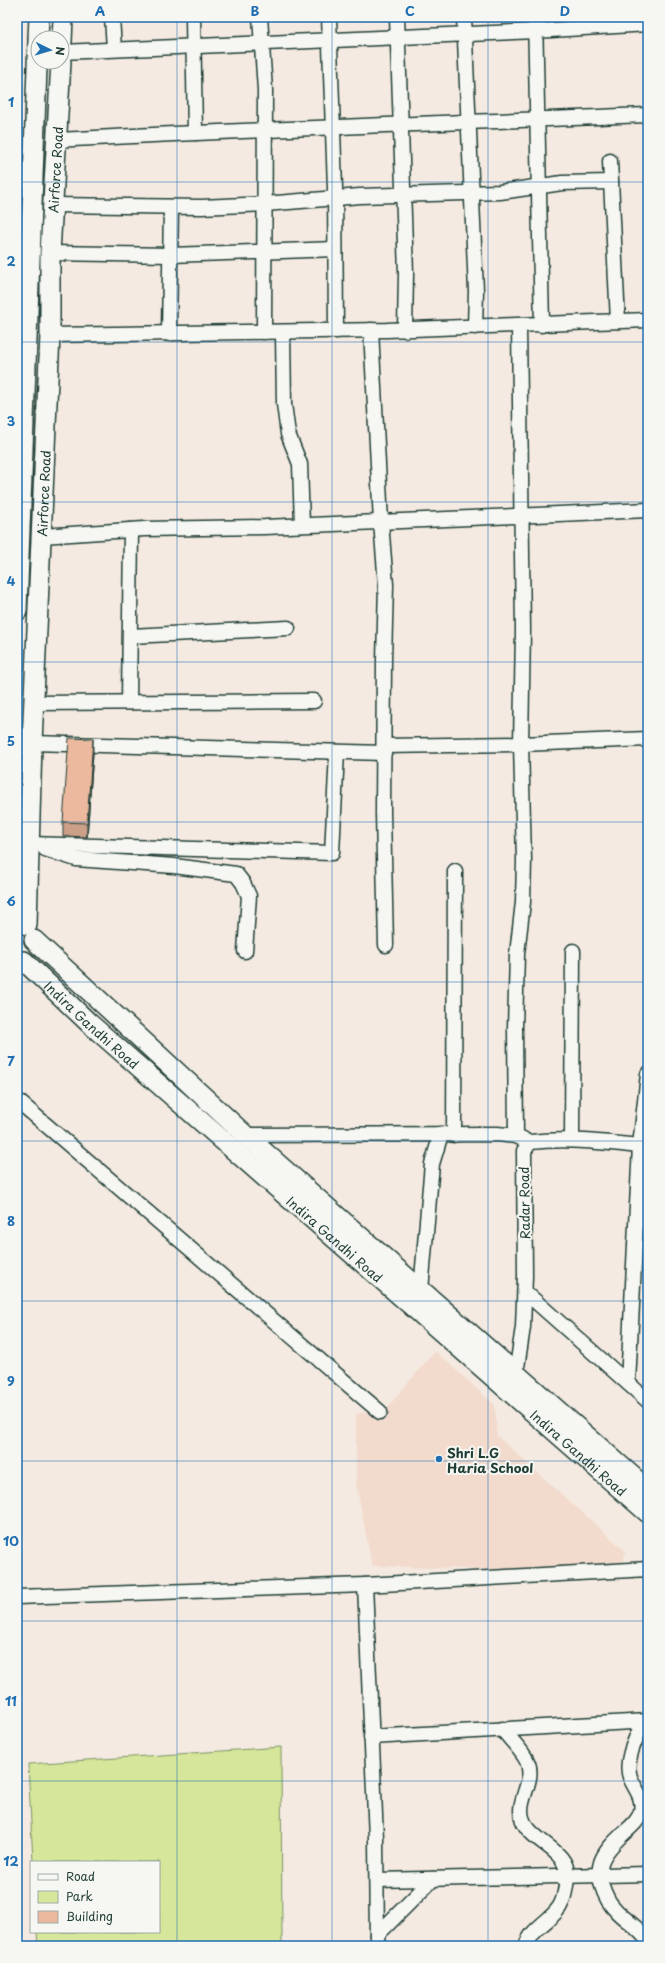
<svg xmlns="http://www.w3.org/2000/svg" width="665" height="1963" viewBox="0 0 665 1963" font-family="'Playpen Sans',sans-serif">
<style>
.built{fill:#f2dbcd}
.green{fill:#d6e69a;stroke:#7a9267}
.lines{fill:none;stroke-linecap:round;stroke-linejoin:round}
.street-casing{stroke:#1f3d34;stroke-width:17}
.secondary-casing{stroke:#1f3d34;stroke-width:22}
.street{stroke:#f6f6f2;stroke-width:14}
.secondary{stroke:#f6f6f2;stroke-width:19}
.wall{fill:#cb9f88;stroke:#1f3d34}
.shaded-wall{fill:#a5826f;stroke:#1f3d34}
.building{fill:#ecb99e;stroke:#1f3d34}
.grid{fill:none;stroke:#1f6fb2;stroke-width:1;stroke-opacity:0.55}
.poi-dot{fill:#1f6fb2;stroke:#f6f6f2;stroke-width:1.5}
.labels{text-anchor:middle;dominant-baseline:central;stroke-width:4;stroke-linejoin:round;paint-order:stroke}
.street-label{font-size:13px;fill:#1f3d34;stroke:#f6f6f2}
.poi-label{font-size:13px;font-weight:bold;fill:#1f3d34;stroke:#f6f6f2;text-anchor:start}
.neatline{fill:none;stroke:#1f6fb2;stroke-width:1.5}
.grid-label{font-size:13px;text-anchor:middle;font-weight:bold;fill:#1f6fb2}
</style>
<rect width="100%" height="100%" fill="#f4eae1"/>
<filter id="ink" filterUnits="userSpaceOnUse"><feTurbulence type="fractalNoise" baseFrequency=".025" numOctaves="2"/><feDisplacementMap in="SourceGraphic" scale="8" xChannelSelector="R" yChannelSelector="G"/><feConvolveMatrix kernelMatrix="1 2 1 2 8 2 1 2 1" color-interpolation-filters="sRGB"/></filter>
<g filter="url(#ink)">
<path class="built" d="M435,1351L495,1405L497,1436L625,1551L622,1574L372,1566L356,1483V1414L385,1410Z"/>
<path class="green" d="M281,1747L282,1946H38L37,1932H159V1862H33L28,1764Z"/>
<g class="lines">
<g class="street-casing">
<g id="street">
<path d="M112,17L114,49"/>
<path d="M193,17L195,133"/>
<path d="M260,17L265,90L264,332"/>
<path d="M329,17L335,188L336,331"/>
<path d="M397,17L406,273L405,330"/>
<path d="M464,17L476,291L475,327"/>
<path d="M535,17L542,325"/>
<path d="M62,52L535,31L648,24"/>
<path d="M57,140C254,129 451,123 648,115"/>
<path d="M610,161L618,321"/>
<path d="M53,205L201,207L265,204L360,196L500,192L562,183L611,182"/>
<path d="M50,253L171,255L335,249"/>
<path d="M371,330L381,522L386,585L384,660L383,813L386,945"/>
<path d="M283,333L284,404L288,434L300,464L302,525"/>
<path d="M169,334L171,207"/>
<path d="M50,335L387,330L648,320"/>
<path d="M42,536L144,529L265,527L648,510"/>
<path d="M131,636L288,628"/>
<path d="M129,702L131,530"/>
<path d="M34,703L314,701"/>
<path d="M32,743L384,753"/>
<path d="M384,746L521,744L648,739"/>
<path d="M30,844L332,853L337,752"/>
<path d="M45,849L76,859L174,866L236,874L243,883L249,896L245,951"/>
<path d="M17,1100L380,1412"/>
<path d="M245,1135L497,1134L516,1136L523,1139"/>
<path d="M454,1135L455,871"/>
<path d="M516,1136L515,1028L517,954L523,902L524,860L521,744L523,630L519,326"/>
<path d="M572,1139L573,951"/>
<path d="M421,1290L432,1164L441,1134"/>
<path d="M525,1292L648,1401"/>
<path d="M516,1374L523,1327L525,1276L524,1151L530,1142C567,1138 603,1142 640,1146L648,1074"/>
<path d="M628,1383L640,1146L648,1147"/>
<path d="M365,1585L376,1838L377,1946"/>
<path d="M17,1597L365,1585L648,1569"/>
<path d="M643,1722C637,1737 624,1760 630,1777C634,1788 644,1797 641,1811C639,1820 632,1826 625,1832C601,1854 591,1868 608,1900C618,1918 638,1925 648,1941"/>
<path d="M502,1729C510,1739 522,1750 527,1761C537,1782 513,1802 524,1823C534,1843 570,1851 567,1878C566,1886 565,1895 562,1902C556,1919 533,1925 526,1946"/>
<path d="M371,1737L648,1721"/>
<path d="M377,1880L648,1874"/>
<path d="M377,1935L433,1879"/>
</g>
</g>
<g class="secondary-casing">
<g id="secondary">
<path d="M38,38L39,17"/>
<path d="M62,42L63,17"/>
<path d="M17,611L38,41"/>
<path id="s1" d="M27,925L32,743L50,335V253L61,62"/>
<path d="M34,940L245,1135L648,1490"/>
<path id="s2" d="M24,961L89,1023L648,1513"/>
</g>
</g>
<use href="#street" class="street"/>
<use href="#secondary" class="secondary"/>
</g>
<path class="wall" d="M93,753L87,837L63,836V822Z"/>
<path class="shaded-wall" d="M93,739V753L87,837V823Z"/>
<path class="building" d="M69,738L93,739L87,823L63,822Z"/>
</g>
<path class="grid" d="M177,17V1946M332,17V1946M488,17V1946M17,182H648M17,342H648M17,502H648M17,662H648M17,822H648M17,982H648M17,1141H648M17,1301H648M17,1461H648M17,1621H648M17,1781H648"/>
<circle class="poi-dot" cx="439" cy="1459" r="4"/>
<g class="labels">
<g class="street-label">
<text stroke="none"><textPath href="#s1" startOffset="756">Airforce Road</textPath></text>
<text stroke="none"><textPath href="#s1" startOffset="432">Airforce Road</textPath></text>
<text stroke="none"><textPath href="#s2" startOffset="93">Indira Gandhi Road</textPath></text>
<text transform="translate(524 1203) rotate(-91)">Radar Road</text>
<text stroke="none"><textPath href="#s2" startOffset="417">Indira Gandhi Road</textPath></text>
<text stroke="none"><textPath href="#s2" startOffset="741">Indira Gandhi Road</textPath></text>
</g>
<g class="poi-label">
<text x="447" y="1452">Shri L.G<tspan x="447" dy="15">Haria School</tspan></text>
</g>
</g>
<rect width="665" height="1963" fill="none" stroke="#f6f6f2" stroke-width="44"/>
<rect x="30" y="1861" width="130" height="72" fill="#f6f6f2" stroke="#a0aca6"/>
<rect x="38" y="1874" width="20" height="6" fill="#f6f6f2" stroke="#a0aca6"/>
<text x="66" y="1881" font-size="12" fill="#1f3d34">Road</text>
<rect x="38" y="1891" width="20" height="12" fill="#d6e69a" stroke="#a0aca6"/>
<text x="66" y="1901" font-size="12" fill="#1f3d34">Park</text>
<rect x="38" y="1911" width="20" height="12" fill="#ecb99e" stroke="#a0aca6"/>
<text x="66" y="1921" font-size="12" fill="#1f3d34">Building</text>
<g transform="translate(50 50) rotate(95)"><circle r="19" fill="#f6f6f2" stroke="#a0aca6"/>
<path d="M0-3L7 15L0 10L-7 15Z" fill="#1f6fb2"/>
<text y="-6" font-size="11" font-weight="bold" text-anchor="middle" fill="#1f3d34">N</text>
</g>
<rect x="22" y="22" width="621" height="1919" class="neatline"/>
<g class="grid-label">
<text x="100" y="16">A</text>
<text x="255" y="16">B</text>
<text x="410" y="16">C</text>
<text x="565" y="16">D</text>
<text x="11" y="107">1</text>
<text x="11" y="266">2</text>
<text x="11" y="426">3</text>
<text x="11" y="586">4</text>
<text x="11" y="746">5</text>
<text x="11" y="906">6</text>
<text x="11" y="1066">7</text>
<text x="11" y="1226">8</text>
<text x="11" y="1386">9</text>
<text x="11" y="1546">10</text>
<text x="11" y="1706">11</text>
<text x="11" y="1866">12</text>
</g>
</svg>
